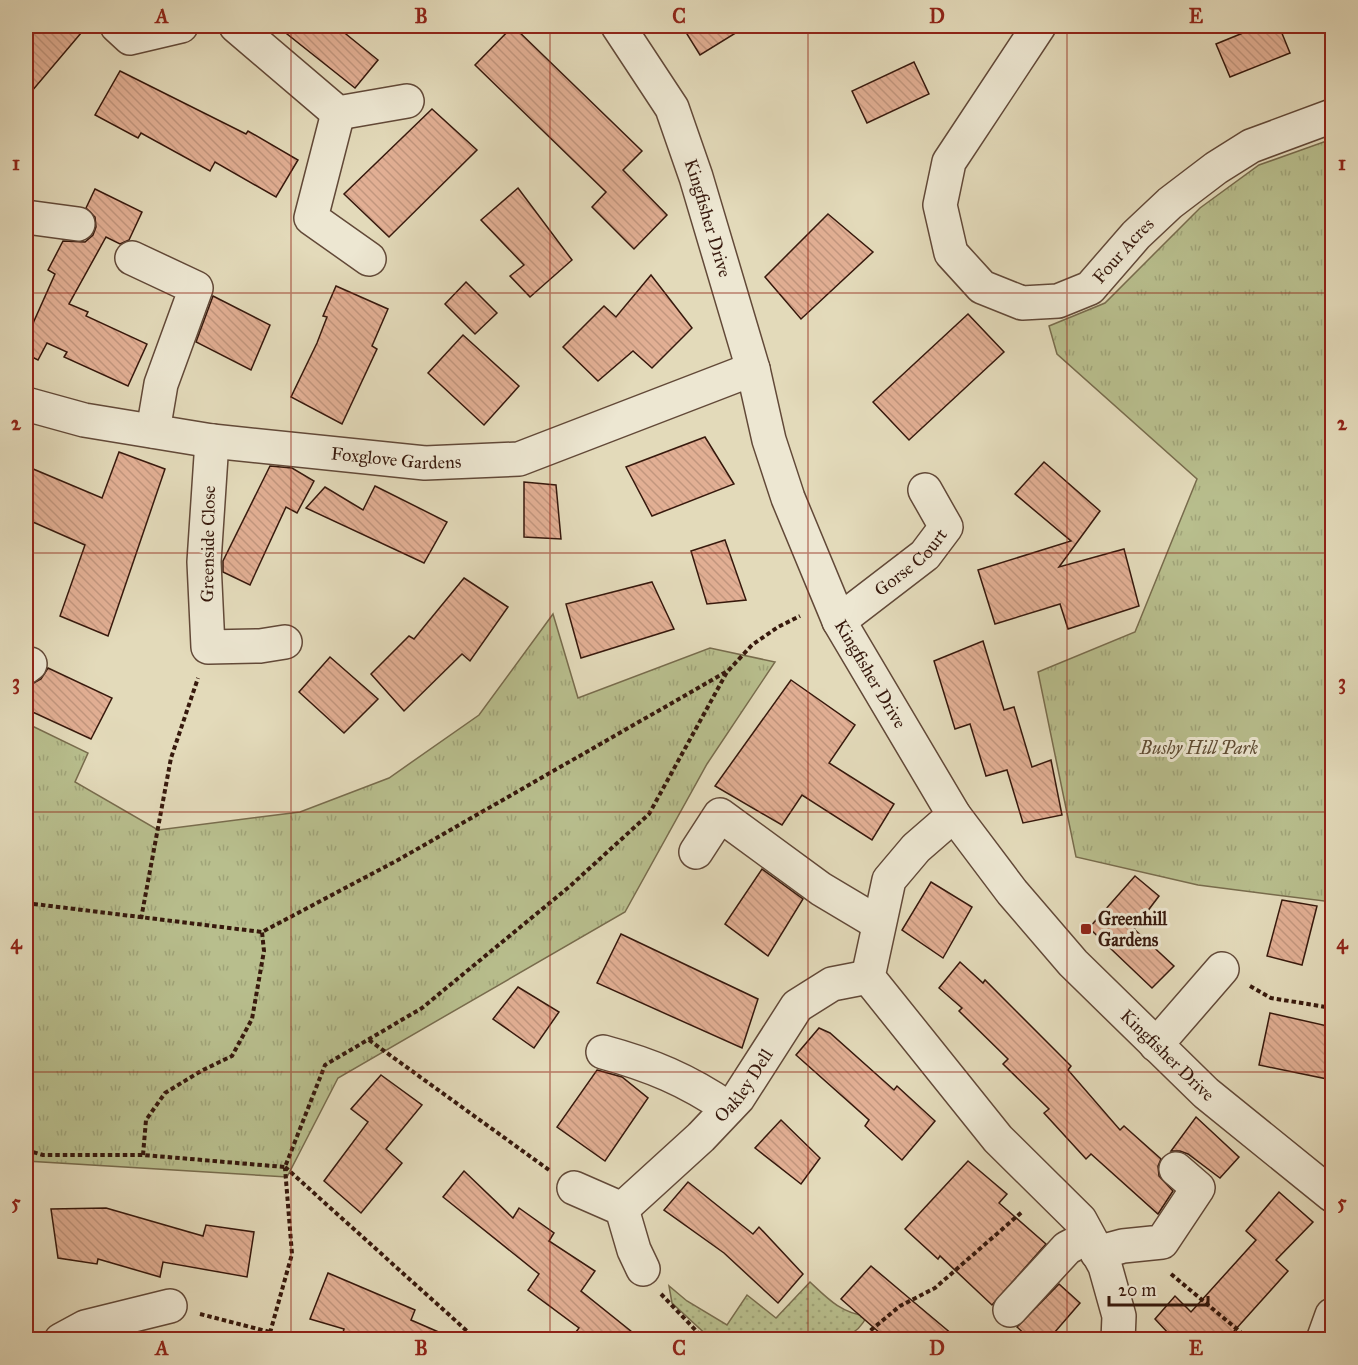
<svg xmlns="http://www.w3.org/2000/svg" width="1358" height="1365" viewBox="0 0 1358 1365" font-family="'IM FELL Great Primer',serif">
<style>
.grass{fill:url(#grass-dots);stroke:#786c4d;stroke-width:1.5}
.park{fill:url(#park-tufts);stroke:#786c4d;stroke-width:1.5}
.building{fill:url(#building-back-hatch);stroke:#37190d;stroke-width:1.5}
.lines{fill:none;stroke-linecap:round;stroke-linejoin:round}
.minor-casing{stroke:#624938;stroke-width:36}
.path{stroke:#37190d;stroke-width:4;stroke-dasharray:4.5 3;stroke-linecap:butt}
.minor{stroke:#ede7d2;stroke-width:33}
.grid{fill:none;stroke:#8f2418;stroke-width:1.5;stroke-opacity:0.55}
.poi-dot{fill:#8f2418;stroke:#ede7d2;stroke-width:2}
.labels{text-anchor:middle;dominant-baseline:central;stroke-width:6;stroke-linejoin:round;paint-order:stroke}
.street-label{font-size:18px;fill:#37190d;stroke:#ede7d2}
.park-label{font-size:18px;font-style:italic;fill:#5e4b33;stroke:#ede7d2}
.poi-label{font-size:18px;font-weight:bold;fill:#37190d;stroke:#ede7d2;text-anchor:start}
.neatline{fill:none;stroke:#8f2418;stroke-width:2}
.grid-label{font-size:20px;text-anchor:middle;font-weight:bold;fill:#8f2418}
</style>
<defs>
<pattern id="grass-dots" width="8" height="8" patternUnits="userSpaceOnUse" patternTransform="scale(1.5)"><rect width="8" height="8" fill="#b8be8d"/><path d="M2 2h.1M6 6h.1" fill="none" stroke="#9fa378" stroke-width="1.8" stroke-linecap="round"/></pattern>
<pattern id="park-tufts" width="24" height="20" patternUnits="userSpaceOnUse" patternTransform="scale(1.5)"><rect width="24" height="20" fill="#b8be8d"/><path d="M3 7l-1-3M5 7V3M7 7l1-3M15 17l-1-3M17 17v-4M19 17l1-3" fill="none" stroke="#9fa378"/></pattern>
<pattern id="building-back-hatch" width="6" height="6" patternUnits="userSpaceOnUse" patternTransform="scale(1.5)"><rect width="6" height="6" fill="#e2af94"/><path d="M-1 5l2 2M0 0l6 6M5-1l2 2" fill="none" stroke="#c2967e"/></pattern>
</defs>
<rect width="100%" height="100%" fill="#e3daba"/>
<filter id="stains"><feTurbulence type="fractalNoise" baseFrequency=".00333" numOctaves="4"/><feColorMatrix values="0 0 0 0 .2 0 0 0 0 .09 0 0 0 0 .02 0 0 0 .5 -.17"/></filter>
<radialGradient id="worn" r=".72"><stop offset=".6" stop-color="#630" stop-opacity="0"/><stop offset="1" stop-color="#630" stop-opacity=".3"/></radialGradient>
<path class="grass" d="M810,1282C827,1298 842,1314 867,1316C863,1324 856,1332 848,1335C825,1345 740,1339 711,1339L672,1303L669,1286L687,1301L727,1325L747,1295L776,1318Z"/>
<g class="park">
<path d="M1332,139V902L1198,885L1076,857L1038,672L1135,632L1197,479L1057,354L1049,326L1105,303L1200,208L1259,165Z"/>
<path d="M553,614L578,698L710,648L775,662L707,764L625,912L338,1078L287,1177L26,1161V723L88,753L75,782L158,830L300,812L389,778L479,715Z"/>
</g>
<g class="building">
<path d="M26,26H87L26,98Z"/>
<path d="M277,26H336L378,60L355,88Z"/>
<path d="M513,26L642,151L623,170L667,215L634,249L592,207L606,192L475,65Z"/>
<path d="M682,26H747L700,55Z"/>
<path d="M1260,26H1279L1290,53L1230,77L1216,44Z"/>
<path d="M914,62L929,94L867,123L852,91Z"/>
<path d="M120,71L246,134L248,131L298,160L276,197L215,162L210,171L141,133L138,138L95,115Z"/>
<path d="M432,109L477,150L389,237L344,194Z"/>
<path d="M518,188L572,260L530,297L510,276L524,265L481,220Z"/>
<path d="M95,189L142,212L129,240L120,244L106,237L69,304L88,312L86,316L147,344L128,386L64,357L67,352L47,343L38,360L26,354V339L55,274L48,270L63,241L85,242L93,235L96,227L95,217L86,208Z"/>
<path d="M828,214L873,252L801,319L765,277Z"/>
<path d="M651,275L692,328L652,368L633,351L598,381L563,347L604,306L616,317Z"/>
<path d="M466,282L497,313L475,334L445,304Z"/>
<path d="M336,286L388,309L372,346L377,349L342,424L291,397L317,343L327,317L323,316Z"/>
<path d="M213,296L270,325L251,370L196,342Z"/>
<path d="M968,314L1004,352L909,440L873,402Z"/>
<path d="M463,335L519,386L484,425L428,373Z"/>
<path d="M705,437L734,484L652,516L626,467Z"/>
<path d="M119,452L165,469L108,636L60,616L85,545L26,519V466L102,498Z"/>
<path d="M1044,462L1100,511L1059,567L1124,549L1139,606L1068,629L1060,604L995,624L978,570L1071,541L1015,494Z"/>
<path d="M270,466L292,468L314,481L297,513L286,507L250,585L223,572V561Z"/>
<path d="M524,482L556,485L561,539L524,537Z"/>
<path d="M375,486L447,522L424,563L306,508L325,487L363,510Z"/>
<path d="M725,540L746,600L707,604L691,551Z"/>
<path d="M464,578L508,607L470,661L462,654L404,711L371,674L409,636L414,639Z"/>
<path d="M652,582L674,629L581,658L566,604Z"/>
<path d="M983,641L1004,710L1014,707L1032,767L1051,760L1062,815L1023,823L1007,770L986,776L970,724L955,729L934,661Z"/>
<path d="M330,657L378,699L344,733L299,692Z"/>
<path d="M48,668L112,698L91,739L26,709V695L30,685L41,679Z"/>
<path d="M791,680L855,725L829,763L894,804L872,840L802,795L782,825L715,786Z"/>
<path d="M762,869L803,899L768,956L725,924Z"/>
<path d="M1135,876L1159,896L1134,929L1174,966L1152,988L1089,928Z"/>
<path d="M931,882L972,907L943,958L902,930Z"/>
<path d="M1282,900L1317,906L1302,965L1267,956Z"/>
<path d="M621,934L758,999L742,1048L597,983Z"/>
<path d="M960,962L983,983L985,980L1071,1066L1068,1070L1120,1130L1124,1126L1161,1159L1158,1166L1159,1176L1173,1191L1158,1214L1091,1154L1086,1159L1044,1113L1049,1109L1003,1064L1008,1059L959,1011L962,1008L939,988Z"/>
<path d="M518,987L559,1012L534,1048L493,1019Z"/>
<path d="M1270,1013L1332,1027V1080L1259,1065Z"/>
<path d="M819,1028L830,1033L894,1090L897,1086L935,1121L902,1160L865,1126L869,1120L796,1055Z"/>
<path d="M597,1070L622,1077L648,1098L605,1161L557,1127Z"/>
<path d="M381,1075L422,1105L386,1149L402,1163L361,1213L324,1181L368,1122L351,1109Z"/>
<path d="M1196,1117L1239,1157L1220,1178L1188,1154L1180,1151H1171Z"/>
<path d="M781,1120L820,1158L801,1184L755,1148Z"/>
<path d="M968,1161L1007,1194L999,1203L1046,1244L992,1305L940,1256L938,1259L905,1229Z"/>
<path d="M464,1171L513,1218L519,1208L554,1233L549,1241L595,1271L581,1291L642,1340H570L579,1328L528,1290L539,1274L443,1197Z"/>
<path d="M688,1182L753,1234L759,1227L803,1274L778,1303L724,1253L664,1210Z"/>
<path d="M1279,1192L1313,1222L1276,1260L1288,1271L1226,1340H1167L1170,1335L1155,1319L1175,1296L1191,1312L1256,1240L1246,1231Z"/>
<path d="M106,1208L203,1236L206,1225L254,1232L247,1277L163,1262L160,1277L98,1259L97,1264L58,1258L51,1209Z"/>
<path d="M871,1266L909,1298L959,1340H888L841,1299Z"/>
<path d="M328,1273L415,1310L411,1320L457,1340H341L344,1329L310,1319Z"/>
<path d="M1059,1284L1080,1303L1048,1340H1031L1017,1327Z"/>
</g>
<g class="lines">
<g class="minor-casing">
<g id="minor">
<path d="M117,26L130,38L181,26"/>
<path d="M236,26L338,113L407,101"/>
<path id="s1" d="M618,26L672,108L696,177L753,369L769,440L788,498L839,621L954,815L1012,892L1073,963L1206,1093L1332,1195"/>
<path id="s2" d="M1039,26L949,162L940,205L951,253L982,287L1022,303L1058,301L1090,288L1136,235L1170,203L1216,168L1251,146L1332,116"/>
<path d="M338,113L311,218L369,259"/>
<path d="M26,217L78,224"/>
<path d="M132,258L196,288L161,384L153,431"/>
<path id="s3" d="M26,404L84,420L212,441L425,463L519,459L753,369"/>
<path d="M212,441L204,562L208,647L260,646L285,642"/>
<path id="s4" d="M839,621L925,555L946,527L925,490"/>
<path d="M26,667L30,664"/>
<path d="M954,815L916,848L889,880L868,977L998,1139L1080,1220L1105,1266L1119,1316L1118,1340"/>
<path d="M696,852L720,815L821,889L878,923"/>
<path d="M1156,1045L1222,969"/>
<path d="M603,1052C651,1065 687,1080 728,1108"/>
<path d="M574,1188L622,1209L634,1250L643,1269"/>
<path id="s5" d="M622,1209L701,1137L738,1098L797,1006L832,984L868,977"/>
<path d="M1097,1253L1123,1246L1162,1242L1198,1188L1176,1169"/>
<path d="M1010,1310L1067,1248L1088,1237"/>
<path d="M61,1340L85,1327L170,1306"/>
<path d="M1323,1340L1332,1315"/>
</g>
</g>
<g class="path">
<path d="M26,903L262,932L398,860L726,672"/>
<path d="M141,919L171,758L198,678"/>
<path d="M1250,986L1271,998L1332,1008"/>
<path d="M369,1040L549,1170"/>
<path d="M26,1150L43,1155H143L285,1167L325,1065L422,1008L569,887L649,814L727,672L752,645L778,627L800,616"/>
<path d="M143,1155L146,1120L165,1093L201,1071L232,1056L252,1019L264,951L262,932"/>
<path d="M285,1167L477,1340"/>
<path d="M1171,1274L1250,1340"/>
<path d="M661,1294L705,1340"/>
<path d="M200,1314L270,1332"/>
<path d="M268,1340L292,1254L285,1168"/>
<path d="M859,1340L900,1306L935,1288L1023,1211"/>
</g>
<use href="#minor" class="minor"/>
</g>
<path class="grid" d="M291,26V1340M550,26V1340M808,26V1340M1067,26V1340M26,293H1332M26,553H1332M26,812H1332M26,1072H1332"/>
<rect class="poi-dot" x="1080" y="923" width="12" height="12" rx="3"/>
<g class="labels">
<g class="street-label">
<text stroke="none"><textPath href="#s1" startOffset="214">Kingfisher Drive</textPath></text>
<text stroke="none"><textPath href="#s2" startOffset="466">Four Acres</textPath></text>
<text stroke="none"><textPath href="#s3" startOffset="375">Foxglove Gardens</textPath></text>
<text transform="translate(208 544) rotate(-89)">Greenside Close</text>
<text stroke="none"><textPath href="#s4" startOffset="93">Gorse Court</textPath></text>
<text stroke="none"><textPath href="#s1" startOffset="700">Kingfisher Drive</textPath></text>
<text stroke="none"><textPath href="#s1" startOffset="1186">Kingfisher Drive</textPath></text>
<text stroke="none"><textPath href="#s5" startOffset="174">Oakley Dell</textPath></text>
</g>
<g class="park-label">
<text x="1199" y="748">Bushy Hill Park</text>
</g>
<g class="poi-label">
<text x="1098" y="919">Greenhill<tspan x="1098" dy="21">Gardens</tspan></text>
</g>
</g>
<rect width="1358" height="1365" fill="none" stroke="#e3daba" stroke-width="66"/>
<path d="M1109 1296v9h99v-9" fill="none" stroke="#37190d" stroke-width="3"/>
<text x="1118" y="1296" font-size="18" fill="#37190d" stroke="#ede7d2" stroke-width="4.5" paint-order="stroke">20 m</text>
<rect x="33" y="33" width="1292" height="1299" class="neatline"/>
<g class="grid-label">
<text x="162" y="23">A</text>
<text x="421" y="23">B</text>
<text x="679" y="23">C</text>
<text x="937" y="23">D</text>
<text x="1196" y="23">E</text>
<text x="16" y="170">1</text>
<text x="1342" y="170">1</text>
<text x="16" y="430">2</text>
<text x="1342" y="430">2</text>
<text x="16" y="689">3</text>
<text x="1342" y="689">3</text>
<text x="16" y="949">4</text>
<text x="1342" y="949">4</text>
<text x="16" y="1209">5</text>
<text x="1342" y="1209">5</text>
<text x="162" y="1355">A</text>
<text x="421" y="1355">B</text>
<text x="679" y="1355">C</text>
<text x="937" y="1355">D</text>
<text x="1196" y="1355">E</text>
</g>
<rect width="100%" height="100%" filter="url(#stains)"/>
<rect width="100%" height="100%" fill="url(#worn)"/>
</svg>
